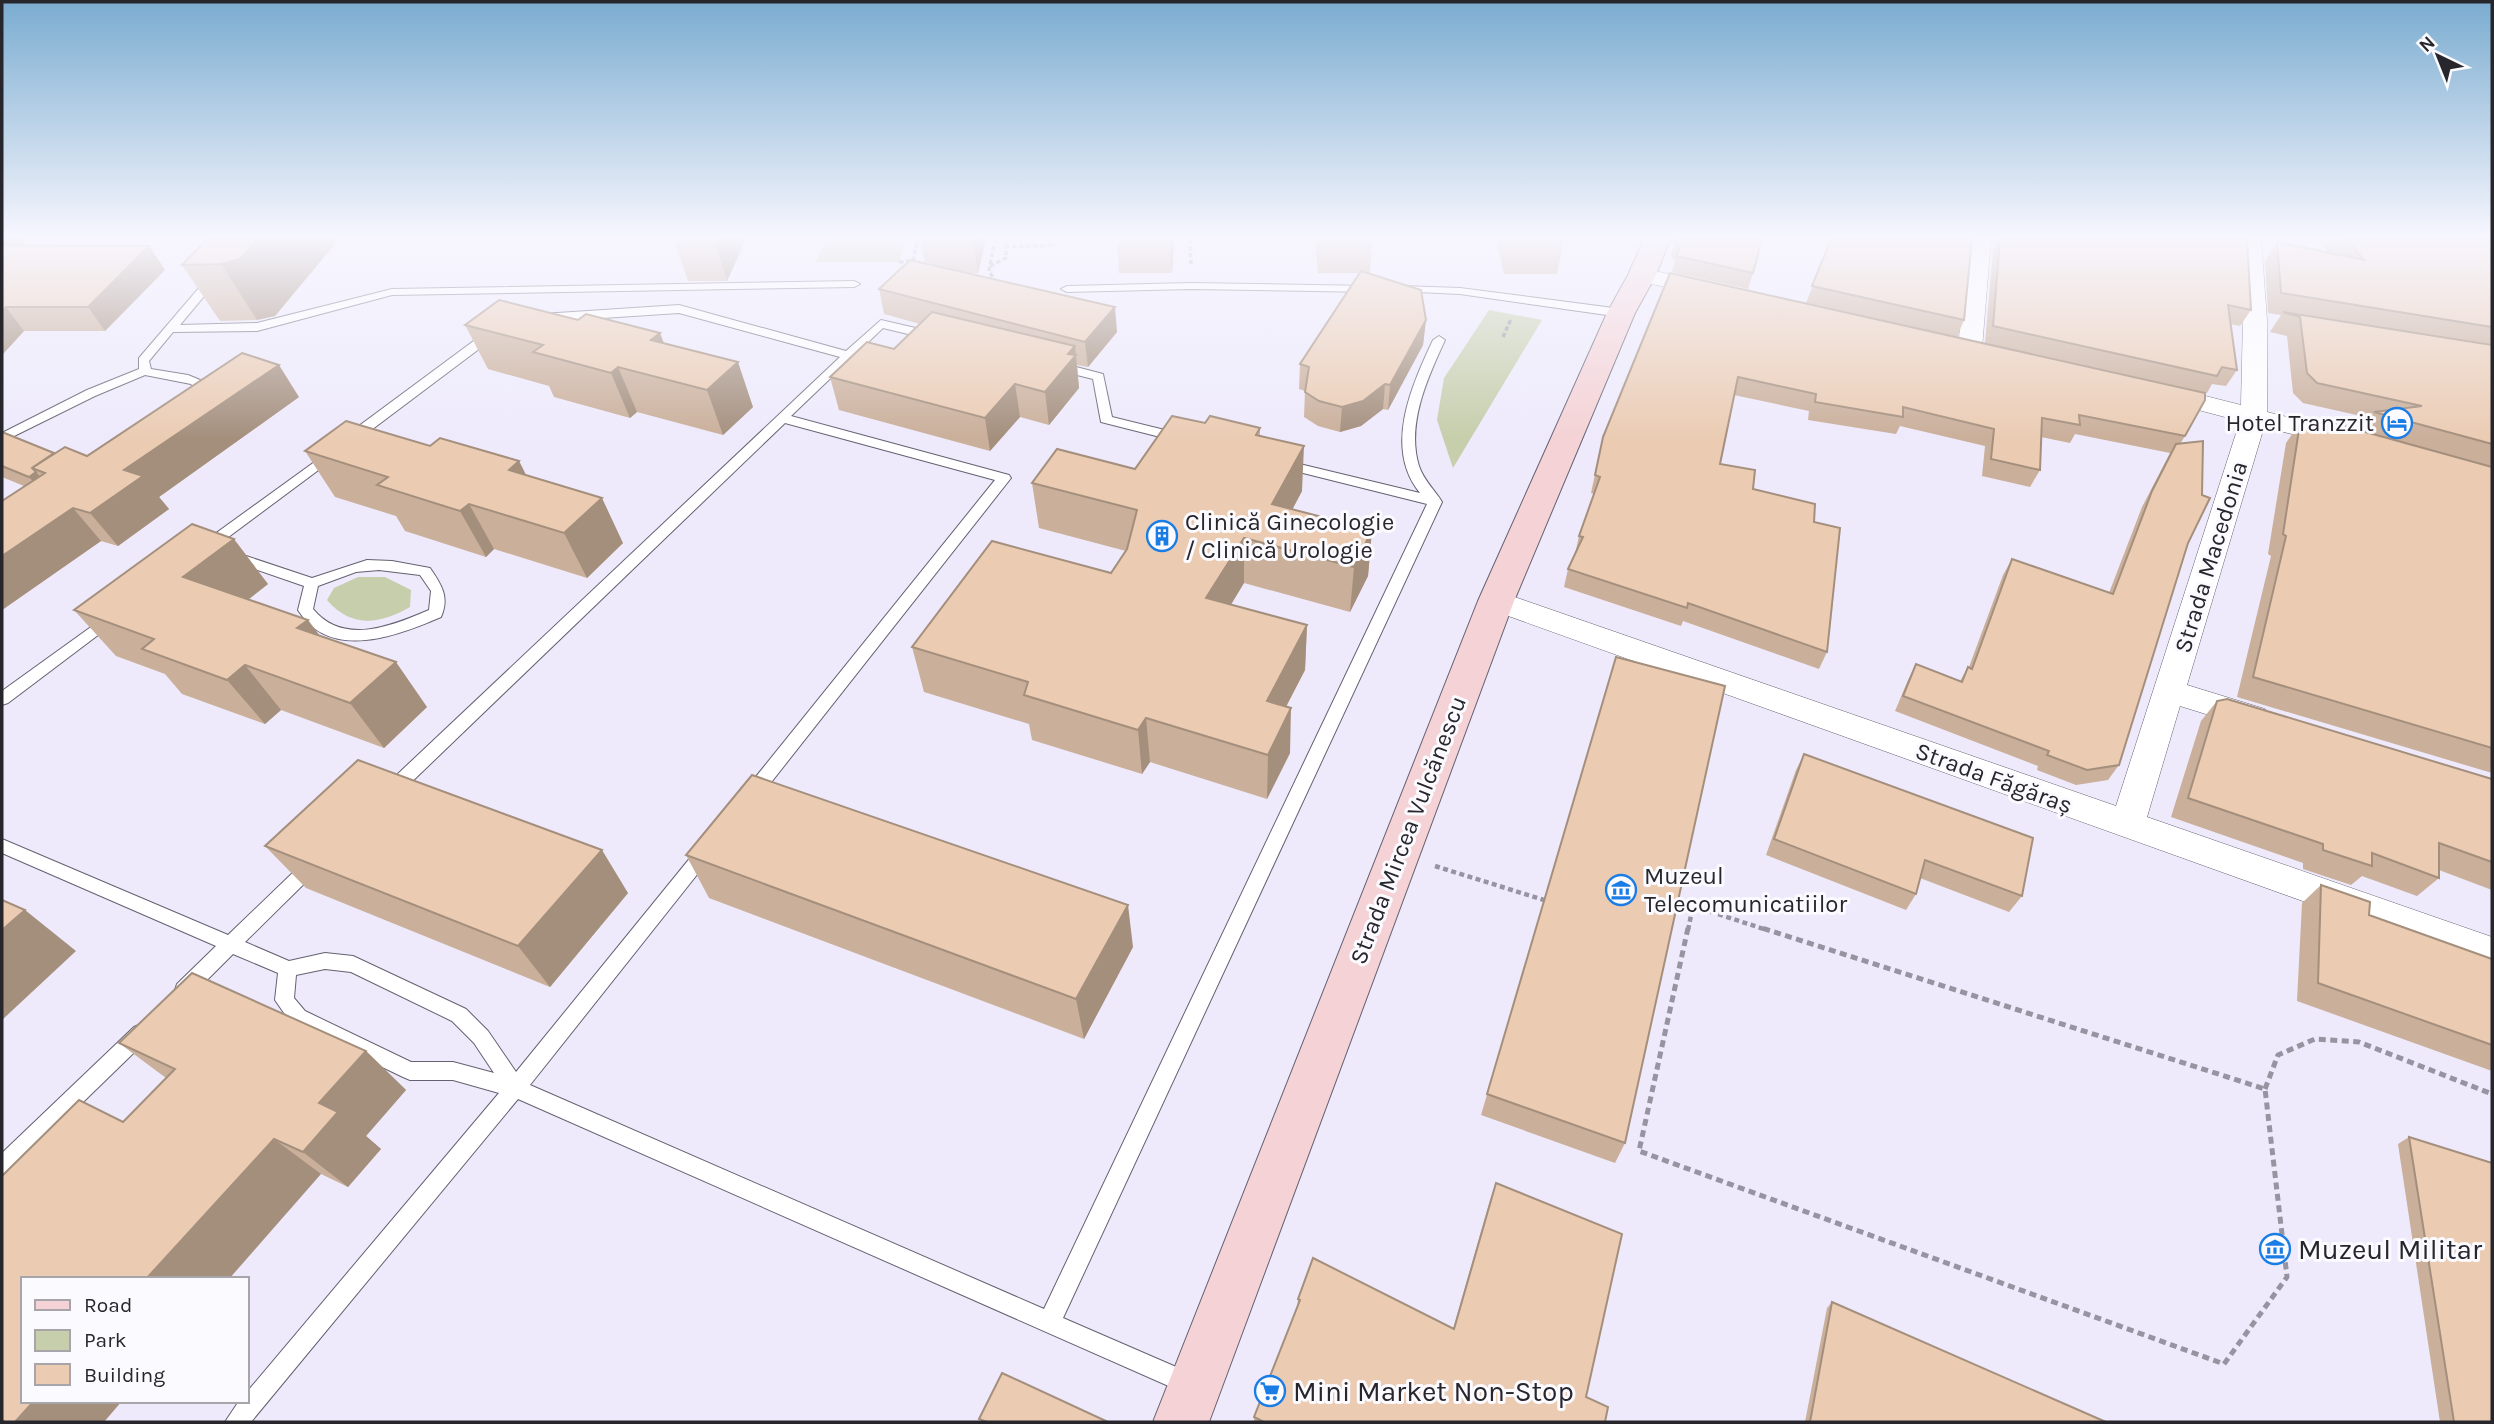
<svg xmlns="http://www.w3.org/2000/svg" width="2494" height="1424" viewBox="0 0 2494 1424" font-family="Karla,sans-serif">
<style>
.green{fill:#c6ceab}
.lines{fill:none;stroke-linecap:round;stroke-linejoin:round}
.service-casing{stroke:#646170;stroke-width:2}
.minor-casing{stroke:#646170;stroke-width:1}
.secondary-casing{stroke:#646170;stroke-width:2}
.path-far2{stroke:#9794a1;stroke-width:3.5;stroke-dasharray:4.5 2.5;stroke-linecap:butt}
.path-far1{stroke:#9794a1;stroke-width:4.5;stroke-dasharray:5 3.5;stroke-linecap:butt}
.path{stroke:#9794a1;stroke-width:5;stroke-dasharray:7 4.5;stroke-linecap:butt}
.service{fill:#fff;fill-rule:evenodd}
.minor{fill:#fff;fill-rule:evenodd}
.secondary{fill:#f4d2d5;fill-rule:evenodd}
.wall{fill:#caaf9a}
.shaded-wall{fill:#a48f7d}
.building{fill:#ebccb3;stroke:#a48f7d;stroke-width:2}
.labels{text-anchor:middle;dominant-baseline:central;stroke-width:6;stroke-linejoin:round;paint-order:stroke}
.poi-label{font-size:24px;fill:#28262d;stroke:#fbfafe;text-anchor:start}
.street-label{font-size:24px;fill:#28262d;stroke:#fbfafe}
.near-poi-label{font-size:28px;fill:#28262d;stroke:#fbfafe;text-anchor:start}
</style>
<rect width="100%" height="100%" fill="#eeeafc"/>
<g class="green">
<path d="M825,239H906L899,262H816Z"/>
<path d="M1489,310L1542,320L1453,468L1437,420L1444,378Z"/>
<path d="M358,577H385L411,590L410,607C380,624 352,629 327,600L334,588Z"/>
</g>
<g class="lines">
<g class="service-casing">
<g id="service">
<path d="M214,274L220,277L180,325L257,323L392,289L854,281L860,284L854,287L392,295L257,331L173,332L149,361L151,369L188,375L205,382L208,391L201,401H193L191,398L196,391L191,384L145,375L95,396L2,442V433L87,390L139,369V358L210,275Z"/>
<path d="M1191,283L1371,286L1377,289L1371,292L1191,289L1067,292L1061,289L1067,286Z"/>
<path d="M1401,286L1460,288L1621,309L1627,313L1621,317L1460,294L1397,291V287Z"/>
<path d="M679,305L846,351L881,320L937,333V339L933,340L883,328L791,416L1009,475L1011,478L758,799H746L744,794L746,789L995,480L785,423L397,796H385L383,791L385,786L840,357L679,313L542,322L536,318L542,314Z"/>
<path d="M495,331L499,332V338L487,343L354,443H344V437L479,337Z"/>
<path d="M1439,336L1445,340C1428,377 1406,424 1419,466C1424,481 1435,490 1442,502L1063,1318L1197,1376L1200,1384L1197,1392L1189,1395L518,1099L251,1422H225L239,1401H247V1392L499,1093L453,1080H410L403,1077L291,1023L275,1000L278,973L233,954L191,996L184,998L177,996L175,990L177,984L216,946L2,853V839L228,935L305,861L311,859L317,861L320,866L317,871L245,942L289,961L325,953L353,956L466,1009L488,1031L516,1072L699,847L705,845L711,847L714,852L711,857L530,1085L1044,1309L1427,504L1283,468L1276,464L1283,460L1420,493C1383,448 1412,385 1433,340ZM325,969L351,972L452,1021L474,1043L494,1073L453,1062H411L305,1011L294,998L296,975Z"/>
<path d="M1057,362L1103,374L1112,417L1185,435L1186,438L1180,442L1101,422L1093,379L1053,369V363Z"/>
<path d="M331,450L336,451V457L211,550H201L199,547L201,544Z"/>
<path d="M234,552L312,578L367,560L392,561L430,568C441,584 450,597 441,617C397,636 330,662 298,610L304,586L229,560L227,557L229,554ZM379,570L420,575L431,591L429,610C392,626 343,646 313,609L318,586L356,572Z"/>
<path d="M109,614L114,615L116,619L114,623L8,703L2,705V691Z"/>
<path d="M141,1024L148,1027L150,1033L148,1039L9,1174L2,1177V1153L134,1027Z"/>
</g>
</g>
<g class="minor-casing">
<g id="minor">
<path d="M1969,239H1991L1982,348L1979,353L1970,355L1961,353L1958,348Z"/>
<path d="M2239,239H2261L2267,320V412L2348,432L2352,438L2348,444L2339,446L2264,427L2187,685L2265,709L2270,717L2265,725L2254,729L2180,706L2147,817L2492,937V969L1486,608L1481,601L1486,594L1496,591L1506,594L2116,806L2240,421L2153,398L2149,393L2153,388L2162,385L2241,405L2243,320Z"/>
<path d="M1642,268L1717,285L1720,290L1717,295L1709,297L1634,280L1631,275L1634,270Z"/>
</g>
</g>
<g class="secondary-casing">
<path id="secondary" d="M1644,239H1670L1656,275L1635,313L1514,601L1209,1422H1153L1478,601L1607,313L1628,275Z"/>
</g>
<g class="path-far2">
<path d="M995,239L989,271L995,281"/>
<path d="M1190,239L1191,264"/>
<path d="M1005,247L1055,245"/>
<path d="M899,262L913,261L918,239"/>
<path d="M990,266L1006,258V239"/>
<path d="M1503,337L1511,319"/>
</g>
<g class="path-far1">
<path d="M1435,866L1544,900"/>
<path d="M1688,930L1693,906L1767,930"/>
</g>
<g class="path">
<path d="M1688,928L1639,1151L2224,1364L2287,1277L2265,1089L1762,928"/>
<path d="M2265,1089L2278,1055L2315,1039L2359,1042L2492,1094"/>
</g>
<use href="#service" class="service"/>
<use href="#minor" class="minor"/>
<use href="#secondary" class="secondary"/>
</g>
<g class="wall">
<path d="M2,239L21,246H149L165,270L105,331H24L2,355Z"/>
<path d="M207,239H339L275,316L257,320L220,321L182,265Z"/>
<path d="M674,239H746L727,281H688Z"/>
<path d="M920,239H986L978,273H967L1117,332L1088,367L1077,365L1079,388L1049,425L1020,417L990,451L839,410L830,377L894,349L920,324L884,314L879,289L925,263Z"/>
<path d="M1117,239H1174L1172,273H1119Z"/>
<path d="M1315,239H1372L1370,273H1367L1426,320L1423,345L1388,410L1383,409L1361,426L1340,432L1318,426L1304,417L1305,391L1299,389L1300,364L1359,273H1318Z"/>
<path d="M1496,239H1564L1557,274H1504Z"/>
<path d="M1675,239L1753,273L1748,289L1672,272L1675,262L1671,256Z"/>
<path d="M1824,239H1972L1964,320L1957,337L1806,303L1831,240Z"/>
<path d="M1994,239H2247L2251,310L2240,326L2230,324L2237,370L2226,386L2212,384L2207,393L1985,343Z"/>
<path d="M2317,239H2492V773L2237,697L2271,556L2268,554L2286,443L2300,423L2361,430L2370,418L2303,403L2293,393L2287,336L2270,332L2281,315L2268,313L2265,261L2277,242L2328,252Z"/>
<path d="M1670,273L2185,436L2180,444L2188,543L2119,765L2108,780L2076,785L2037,770L2038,766L1895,711L1908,680L1916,664L1960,681L1968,667H1969L2003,575L2012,559L2109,593L2142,507L2170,453L2075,434L2070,443L2041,437L2040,470L2030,487L1982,476L1985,446L1900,426L1896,434L1808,420L1809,411L1734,395L1720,464L1753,489L1814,522L1827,652L1819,669L1683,621L1681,626L1564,587L1568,569L1575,554L1579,536L1594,494L1591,493L1603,437Z"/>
<path d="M465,325L664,343L753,407L723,435L637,412L630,418L554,397L549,386L488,369Z"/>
<path d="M299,397L159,497L169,509L118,546L101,541L2,610V501L24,486L2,477V432L54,453L87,456Z"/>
<path d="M1205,423L1260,428V436L1302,491L1292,510L1372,530L1368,576L1350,612L1244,583L1231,604L1307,625L1305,670L1286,707L1290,753L1267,799L1150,762L1142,774L1032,740L1029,724L924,692L912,647L1111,573L1126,551L1039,528L1032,483L1135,469Z"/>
<path d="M430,446L519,461L526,475L623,543L587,578L494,549L486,557L405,531L396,516L335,497L305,451Z"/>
<path d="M268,584L249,599L321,636L427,707L384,748L281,710L265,724L182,694L165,674L116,656L74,610Z"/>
<path d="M1616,657L1625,1143L1615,1163L1481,1115Z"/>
<path d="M2217,701L2492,779V890L2439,870V878L2417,896L2362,876L2351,885L2303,869V863L2171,817L2201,721Z"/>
<path d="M1804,754L2022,896L2009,912L1920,878L1916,894L1906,910L1766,855L1796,770Z"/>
<path d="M265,846L628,893L550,987L306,888Z"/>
<path d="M686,855L1133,947L1084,1039L709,898Z"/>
<path d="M2321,885L2369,915L2492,959V1071L2297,1001L2302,903Z"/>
<path d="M119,1043L366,1051L406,1090L366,1136L381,1149L348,1187L321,1174L123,1122L166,1078Z"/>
<path d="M2409,1137L2492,1422H2440L2398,1144Z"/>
<path d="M1496,1183L1586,1397L1605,1422H1254V1417L1297,1309L1298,1299L1453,1329L1490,1200Z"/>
<path d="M1832,1302L2106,1422H1805L1827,1308Z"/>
</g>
<g class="shaded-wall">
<path d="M2,239H28L2,262Z"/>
<path d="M258,239H339L275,316L257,320L221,264Z"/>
<path d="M714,239H746L727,281Z"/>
<path d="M973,239H986L978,273Z"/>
<path d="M1170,239H1174L1172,273Z"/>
<path d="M149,246L165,270L105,331L88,307Z"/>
<path d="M6,307L24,331L2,355V311Z"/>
<path d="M1115,307L1117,332L1088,367L1085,342Z"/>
<path d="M1426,320L1423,345L1388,410L1390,385Z"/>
<path d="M660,333L677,377L651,340Z"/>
<path d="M1075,346L1079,388L1049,425L1045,392L1068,354Z"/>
<path d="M738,362L753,407L723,435L707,390Z"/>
<path d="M279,365L299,397L159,497L169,509L118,546L90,513L124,470Z"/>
<path d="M618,367L637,412L630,418L611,373Z"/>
<path d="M1015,384L1020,417L990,451L985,418Z"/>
<path d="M1385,384L1383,409L1361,426L1340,432L1342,407Z"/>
<path d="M1304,446L1302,491L1273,546L1272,504Z"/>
<path d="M519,461L542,507L509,470Z"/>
<path d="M36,472L51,490L44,494L29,477Z"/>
<path d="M602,498L623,543L587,578L564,533Z"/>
<path d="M469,504L494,549L486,557L460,511Z"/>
<path d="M73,508L101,541L2,610V556Z"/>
<path d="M1372,530L1368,576L1350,612L1354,567Z"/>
<path d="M1244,538V583L1208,643L1206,598Z"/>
<path d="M234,539L268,584L220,622L183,577Z"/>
<path d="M308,620L342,665L297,628Z"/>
<path d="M1307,625L1305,670L1266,745L1267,701Z"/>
<path d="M396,662L427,707L384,748L350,703Z"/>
<path d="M245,665L281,710L265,724L227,680Z"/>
<path d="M1291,708L1290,753L1267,799L1268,755Z"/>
<path d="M1146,718L1150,762L1142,774L1138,730Z"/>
<path d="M602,850L628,893L550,987L518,946Z"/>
<path d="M1128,905L1133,947L1084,1039L1076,999Z"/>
<path d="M25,910L76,951L2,1020V930Z"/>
<path d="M366,1051L406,1090L366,1136L381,1149L348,1187L303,1152L319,1103Z"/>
<path d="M274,1139L321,1174L229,1279H146Z"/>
<path d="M34,1401H122L104,1422H15Z"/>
</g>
<g class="building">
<path d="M207,239H258L240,259L221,264L182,265Z"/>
<path d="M1675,239H1762L1753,273L1676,256L1680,247L1675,240Z"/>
<path d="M1831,239H1972L1964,320L1812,286Z"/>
<path d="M2000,239H2247L2251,310L2228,305L2237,370L2222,367L2217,376L1993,326Z"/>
<path d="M2346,239H2492V327L2281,293L2277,242L2364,260Z"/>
<path d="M2,245L149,246L88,307H6L2,311Z"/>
<path d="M910,260L1115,307L1085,342L879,289Z"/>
<path d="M1361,271L1421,290L1426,320L1390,385L1385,384L1363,401L1342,407L1319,401L1305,392L1309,367L1300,364Z"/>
<path d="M1670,273L2205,393V400L2185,436L2079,415L2080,425L2042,418L2040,470L1991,459L1994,429L1903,407V417L1815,402L1816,394L1738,377L1720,464L1755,470L1753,489L1815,504L1814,522L1840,528L1827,652L1688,603L1687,608L1568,569L1583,537L1579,536L1600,477L1595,475L1603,437Z"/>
<path d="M499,300L578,320L586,314L660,333L651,340L738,362L707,390L618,367L611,373L533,352L543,345L465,325Z"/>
<path d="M932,312L1075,346L1068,354L1076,355L1045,392L1015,384L985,418L830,377L867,342L894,349Z"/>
<path d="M2283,312L2492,345V444L2374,412L2422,406L2317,383L2307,373L2300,317Z"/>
<path d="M242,353L279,365L124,470L143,476L90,513L73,508L2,556V501L45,473L32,468L65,447L87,456Z"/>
<path d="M1172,416L1205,423L1210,416L1260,428L1256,435L1304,446L1272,504L1372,530L1354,567L1244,538L1206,598L1307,625L1267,701L1291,708L1268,755L1146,718L1138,730L1024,695L1028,682L912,647L992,541L1111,573L1127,549L1137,510L1032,483L1057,449L1135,469Z"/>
<path d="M2322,420L2492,467V748L2253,677L2286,536L2283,534L2300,423Z"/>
<path d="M346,421L430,446L440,438L519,461L509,470L602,498L564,533L469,504L460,511L377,485L388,477L305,451Z"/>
<path d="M2,432L54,453L32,468L36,472L29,477L2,466Z"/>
<path d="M2203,441L2202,495L2210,498L2188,543L2119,765L2087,770L2047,755L2049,751L1903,696L1916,664L1962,682L1968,667L1972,669L2012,559L2113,594L2152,491L2176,444Z"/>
<path d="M192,524L234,539L183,577L308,620L297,628L396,662L350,703L245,665L227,680L142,649L154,639L74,610Z"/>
<path d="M1616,657L1725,686L1625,1143L1487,1094Z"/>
<path d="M2227,699L2492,779V862L2439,843V878L2372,853V866L2323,850V844L2188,798L2217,701Z"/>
<path d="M1804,754L2033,838L2022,896L1925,860L1916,894L1774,839Z"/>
<path d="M358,760L602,850L518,946L265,846Z"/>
<path d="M752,775L1128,905L1076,999L686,855Z"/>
<path d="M2321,885L2370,902L2369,915L2492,959V1045L2318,983Z"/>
<path d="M2,900L25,910L2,930Z"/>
<path d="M192,973L366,1051L319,1103L338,1112L303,1152L274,1139L146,1279H23V1401H34L15,1422H5L2,1420V1176L79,1100L123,1122L175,1069L119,1043Z"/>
<path d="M2409,1137L2492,1163V1422H2454Z"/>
<path d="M1496,1183L1622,1234L1586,1397L1608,1407L1605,1422H1264L1254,1417L1300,1300L1298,1299L1313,1258L1454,1329Z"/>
<path d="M1832,1302L2106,1422H1810Z"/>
<path d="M1002,1373L1108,1422H987L979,1419Z"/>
</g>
<linearGradient id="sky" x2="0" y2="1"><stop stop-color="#7aacd0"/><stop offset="0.54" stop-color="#f7f6fe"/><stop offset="1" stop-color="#f7f6fe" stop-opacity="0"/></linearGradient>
<rect width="2494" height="439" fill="url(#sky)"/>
<defs>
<g id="hotel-ring" transform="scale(1.575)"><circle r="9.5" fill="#fbfafe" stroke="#1a7de5" stroke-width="1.5"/><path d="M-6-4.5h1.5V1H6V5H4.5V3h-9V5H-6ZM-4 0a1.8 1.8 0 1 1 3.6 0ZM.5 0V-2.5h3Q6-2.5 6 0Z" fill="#1a7de5"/></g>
<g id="building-ring" transform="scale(1.575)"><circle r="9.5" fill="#fbfafe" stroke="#1a7de5" stroke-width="1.5"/><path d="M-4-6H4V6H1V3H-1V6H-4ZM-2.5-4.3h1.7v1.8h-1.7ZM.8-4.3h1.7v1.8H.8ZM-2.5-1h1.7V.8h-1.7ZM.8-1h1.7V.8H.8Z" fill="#1a7de5"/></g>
<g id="museum-ring" transform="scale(1.575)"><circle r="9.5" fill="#fbfafe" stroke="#1a7de5" stroke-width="1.5"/><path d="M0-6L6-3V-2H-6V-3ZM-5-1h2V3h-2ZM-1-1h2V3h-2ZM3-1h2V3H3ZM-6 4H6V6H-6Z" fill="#1a7de5"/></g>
<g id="supermarket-ring" transform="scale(1.575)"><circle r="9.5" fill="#fbfafe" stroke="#1a7de5" stroke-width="1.5"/><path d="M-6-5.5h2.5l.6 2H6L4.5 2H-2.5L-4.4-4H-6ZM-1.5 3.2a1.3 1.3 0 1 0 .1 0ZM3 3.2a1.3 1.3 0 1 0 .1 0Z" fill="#1a7de5"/></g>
</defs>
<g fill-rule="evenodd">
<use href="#hotel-ring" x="2397" y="423"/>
<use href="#building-ring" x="1162" y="536"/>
<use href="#museum-ring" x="1621" y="890"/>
<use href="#museum-ring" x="2275" y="1249"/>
<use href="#supermarket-ring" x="1270" y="1391"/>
</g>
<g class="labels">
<g class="poi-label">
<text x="2374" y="423" text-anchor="end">Hotel Tranzzit</text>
<text x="1185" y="522">Clinică Ginecologie<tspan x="1185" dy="28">/ Clinică Urologie</tspan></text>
<text x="1644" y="876">Muzeul<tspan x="1644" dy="28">Telecomunicatiilor</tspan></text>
</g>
<g class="street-label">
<text transform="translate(2211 557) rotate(-73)">Strada Macedonia</text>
<text transform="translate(1994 778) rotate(20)">Strada Făgăraș</text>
<text transform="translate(1408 830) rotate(-69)">Strada Mircea Vulcănescu</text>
</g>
<g class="near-poi-label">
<text x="2298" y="1249">Muzeul Militar</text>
<text x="1293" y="1391">Mini Market Non-Stop</text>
</g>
</g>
<rect width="2494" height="1424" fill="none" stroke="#28262d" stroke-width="7"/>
<rect x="21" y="1277" width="228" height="126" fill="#fbfafe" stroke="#a7a5aa" stroke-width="2"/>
<rect x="35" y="1300" width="35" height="10" fill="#f4d2d5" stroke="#a7a5aa" stroke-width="2"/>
<text x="84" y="1312" font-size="21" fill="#28262d">Road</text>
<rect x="35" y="1330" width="35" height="21" fill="#c6ceab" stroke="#a7a5aa" stroke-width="2"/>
<text x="84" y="1347" font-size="21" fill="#28262d">Park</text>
<rect x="35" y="1364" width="35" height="21" fill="#ebccb3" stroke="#a7a5aa" stroke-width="2"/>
<text x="84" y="1382" font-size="21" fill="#28262d">Building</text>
<g transform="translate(2438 56) rotate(317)" stroke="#fbfafe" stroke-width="5" paint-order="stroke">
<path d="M0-5L12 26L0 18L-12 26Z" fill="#28262d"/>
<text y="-10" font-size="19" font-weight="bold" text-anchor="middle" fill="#28262d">N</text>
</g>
</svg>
